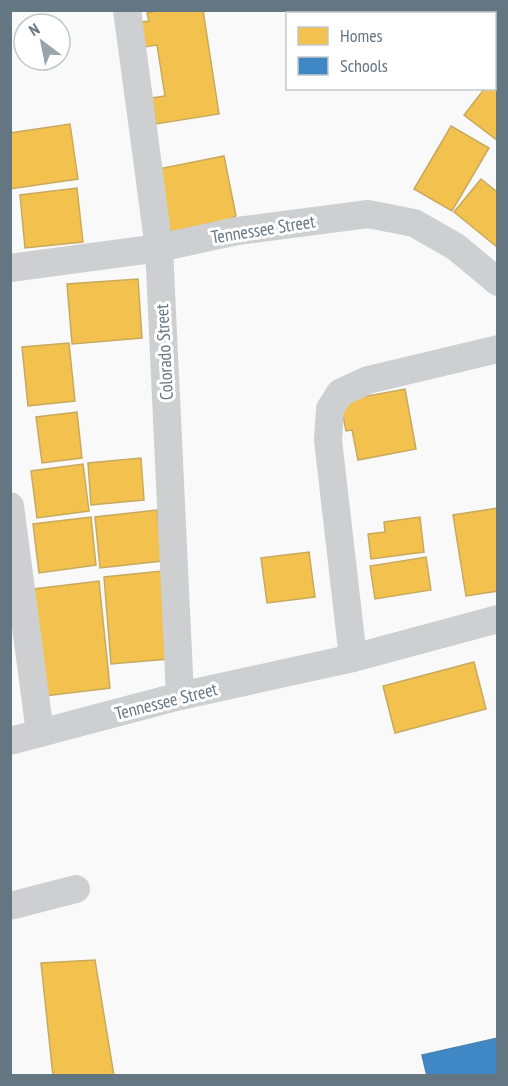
<svg xmlns="http://www.w3.org/2000/svg" width="508" height="1086" viewBox="0 0 508 1086" font-family="'PT Sans Narrow',sans-serif">
<style>
.homes{fill:#f2c14e;stroke:#c8aa5e;stroke-width:1.5}
.schools{fill:#3f88c5;stroke:#4a83b1;stroke-width:1.5}
.lines{fill:none;stroke-linecap:round;stroke-linejoin:round}
.minor{stroke:#cecfd0;stroke-width:28}
.labels{text-anchor:middle;dominant-baseline:central;stroke-width:6;stroke-linejoin:round;paint-order:stroke}
.street-label{font-size:18px;fill:#657683;stroke:#fff}
</style>
<rect width="100%" height="100%" fill="#f9f9f9"/>
<g class="homes">
<path d="M162,10H203L219,114L156,124L152,98L165,96L157,45L138,48L134,23L149,21L147,13Z"/>
<path d="M498,73V141L464,115L485,88H494V76Z"/>
<path d="M70,124L78,179L10,189V133Z"/>
<path d="M451,126L489,148L452,211L414,189Z"/>
<path d="M224,156L236,216L221,225L171,236L158,169Z"/>
<path d="M481,179L496,191L498,188L497,247L454,212Z"/>
<path d="M77,188L83,242L25,248L20,195Z"/>
<path d="M138,279L142,338L72,344L67,284Z"/>
<path d="M69,343L75,401L28,406L22,347Z"/>
<path d="M405,389L416,449L358,460L352,430L346,431L340,401Z"/>
<path d="M77,412L82,458L42,463L36,417Z"/>
<path d="M141,458L144,500L91,505L88,463Z"/>
<path d="M83,464L89,511L37,518L31,471Z"/>
<path d="M498,508V591L466,596L453,515Z"/>
<path d="M157,510L162,561L100,568L95,517Z"/>
<path d="M91,517L96,565L39,573L33,524Z"/>
<path d="M420,517L424,552L371,559L368,534L385,532L384,522Z"/>
<path d="M309,552L315,597L267,603L261,558Z"/>
<path d="M426,557L431,590L375,599L370,566Z"/>
<path d="M162,571L169,659L111,664L104,577Z"/>
<path d="M99,581L110,688L45,696L34,589Z"/>
<path d="M474,662L486,709L395,733L383,686Z"/>
<path d="M95,960L114,1076H53L41,963Z"/>
</g>
<path class="schools" d="M498,1038V1076H427L422,1055Z"/>
<g class="lines">
<g class="minor">
<path d="M127,10L159,248L180,696"/>
<path d="M10,268L159,248L237,231L368,214L414,223L456,247L498,282"/>
<path d="M10,506L40,733"/>
<path d="M353,658L328,440L330,409L340,393L368,380L498,349"/>
<path d="M10,741L180,696L353,658L498,619"/>
<path d="M10,906L76,889"/>
</g>
</g>
<g class="labels">
<g class="street-label">
<text transform="translate(263 229) rotate(-9)">Tennessee Street</text>
<text transform="translate(164 352) rotate(-93)">Colorado Street</text>
<text transform="translate(166 701) rotate(-14)">Tennessee Street</text>
</g>
</g>
<rect width="508" height="1086" fill="none" stroke="#657683" stroke-width="24"/>
<rect x="286" y="12" width="210" height="78" fill="#ffffff" stroke="#c1c8cd" stroke-width="1.5"/>
<rect x="298" y="27" width="30" height="18" fill="#f2c14e" stroke="#c1c8cd" stroke-width="1.5"/>
<text x="340" y="42" font-size="18" fill="#657683">Homes</text>
<rect x="298" y="57" width="30" height="18" fill="#3f88c5" stroke="#c1c8cd" stroke-width="1.5"/>
<text x="340" y="72" font-size="18" fill="#657683">Schools</text>
<g transform="translate(42 42) rotate(328)"><circle r="28" fill="#ffffff" stroke="#c1c8cd" stroke-width="1.5"/>
<path d="M0-4.5L10 22L0 15L-10 22Z" fill="#99a4ac"/>
<text y="-9" font-size="16" font-weight="bold" text-anchor="middle" fill="#657683">N</text>
</g>
</svg>
